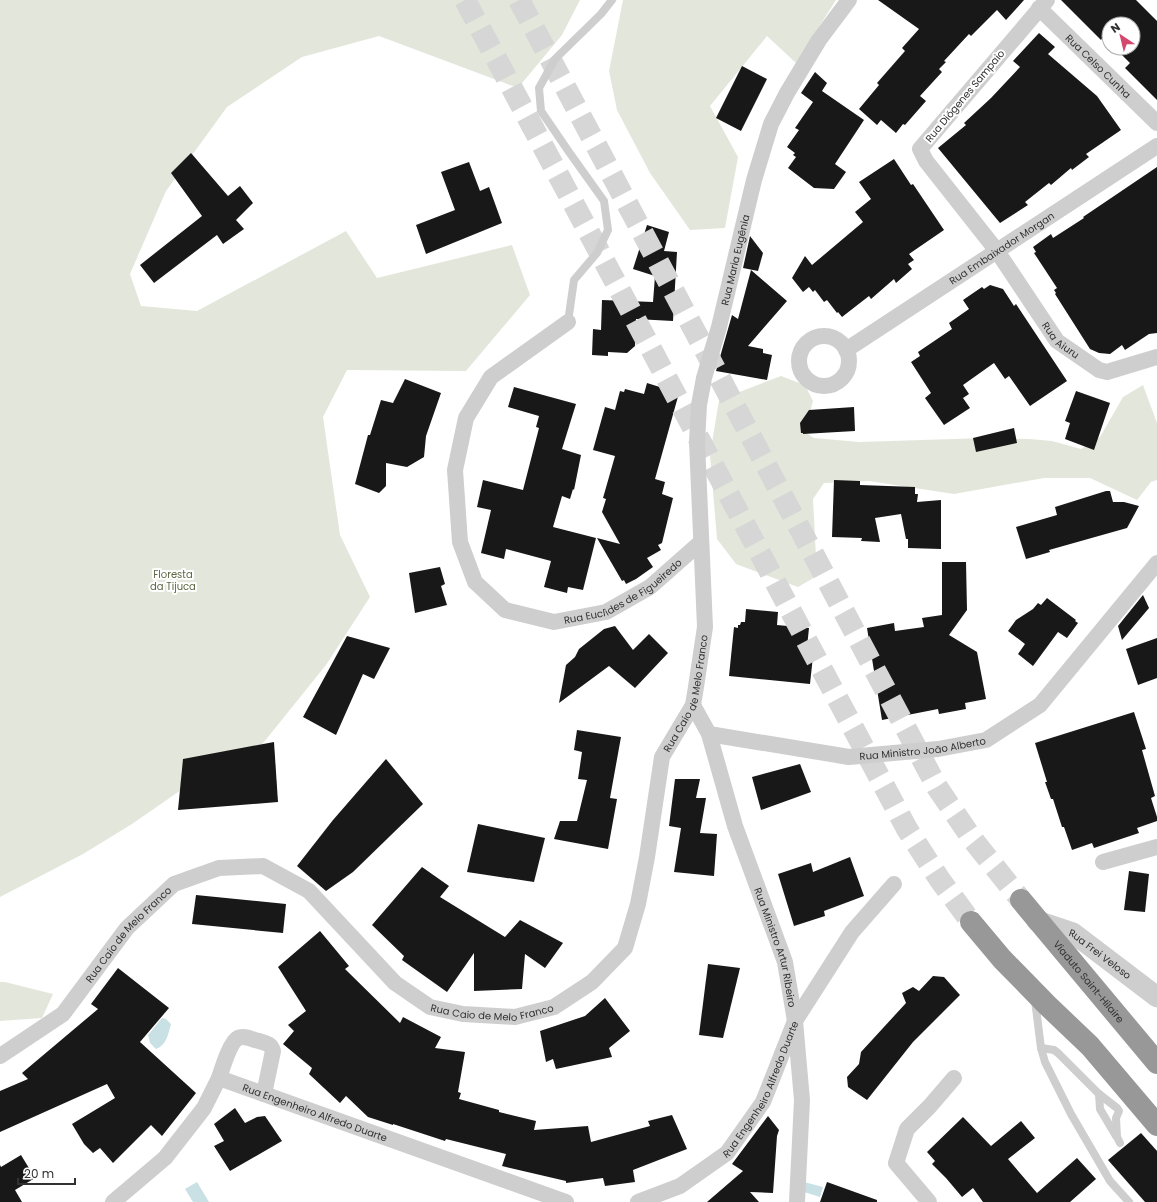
<svg xmlns="http://www.w3.org/2000/svg" width="1157" height="1202" viewBox="0 0 1157 1202" font-family="Poppins,sans-serif">
<style>
.green{fill:#e3e7db}
.water{fill:#c9e0e5}
.building{fill:#181818}
.lines{fill:none;stroke-linecap:round;stroke-linejoin:round}
.motorway-tunnel{stroke:#d6d6d6;stroke-width:22;stroke-dasharray:22 11;stroke-linecap:butt}
.service{stroke:#cecece;stroke-width:8}
.minor{stroke:#cecece;stroke-width:16}
.tertiary{stroke:#cecece;stroke-width:21}
.motorway{stroke:#989898;stroke-width:22}
.labels{text-anchor:middle;dominant-baseline:central;stroke-width:4;stroke-linejoin:round;paint-order:stroke}
.street-label{font-size:10px;fill:#313131;stroke:#fff}
.park-label{font-size:10px;fill:#5b6843;stroke:#fff}
</style>
<rect width="100%" height="100%" fill="#fff"/>
<g class="green">
<path d="M0,0H580L562,35L518,88L379,36L302,57L227,107L166,191L130,274L141,306L197,311L346,231L377,278L512,245L530,295L466,371L347,370L323,417L340,535L370,597L326,665L260,747L181,790L132,824L83,854L0,897Z"/>
<path d="M623,0H836L796,63L767,36L710,106L738,157L725,228L690,230L650,173L617,110L609,71Z"/>
<path d="M781,376L802,384L806,387L813,401L805,432L814,438L859,442L985,438L1030,439L1052,441L1081,449L1100,437L1123,397L1143,385L1157,423V480L1151,482L1137,500L1090,478H1044L954,494L869,481L824,483L813,499L817,576L798,587L736,564L717,539L710,455L719,400Z"/>
<path d="M0,982H5L53,994L42,1018L0,1021Z"/>
</g>
<g class="water">
<path d="M162,1018L166,1019L171,1024C168,1034 167,1045 156,1049L150,1043L148,1035Z"/>
<path d="M197,1182L209,1202H193L185,1189Z"/>
<path d="M804,1182L823,1187L820,1197L801,1191Z"/>
</g>
<g class="building">
<path d="M878,0H1024L1006,20L997,10L971,36L969,34L944,61L946,62L939,69L942,72L920,96L926,101L905,125L903,124L896,133L881,120L877,125L859,109L879,85L877,83L905,51L902,48L919,29Z"/>
<path d="M1061,0H1136L1157,21V100L1125,68L1130,63L1115,48H1133V24H1109V43L1103,37L1101,40Z"/>
<path d="M1039,33L1055,47L1048,54L1097,96L1121,130L1086,154L1089,157L1072,170L1071,168L1051,185L1049,183L1025,202L1028,205L1000,223L938,148L966,125L964,123L991,98L1020,67L1013,61Z"/>
<path d="M742,66L767,79L741,131L716,118Z"/>
<path d="M815,72L827,83L822,91L864,120L835,164L846,172L834,189L814,188L788,168L796,157L793,155L795,153L787,147L799,130L795,128L813,102L801,93Z"/>
<path d="M191,153L228,196L240,186L253,203L236,220L244,229L223,244L217,235L154,283L140,265L202,216L171,173Z"/>
<path d="M894,159L911,185L913,184L944,230L909,254L914,260L908,264L912,269L896,283L894,279L871,299L869,296L842,317L838,312L837,313L827,300L824,302L815,290L813,292L809,287L803,292L792,278L805,256L812,265L863,222L855,212L871,199L859,182Z"/>
<path d="M469,162L480,191L489,187L502,223L426,254L416,225L455,210L441,172Z"/>
<path d="M1157,167V333L1149,334L1125,350L1122,345L1110,354L1099,353L1090,349L1055,294L1056,293L1054,290L1057,288L1034,253L1036,252L1033,247L1051,234L1053,238L1084,218L1083,217Z"/>
<path d="M647,225L669,232L664,251L677,252L673,321L636,319L635,346L627,353L608,352V356L592,355L593,329L601,330L602,300L653,302L655,276L633,269Z"/>
<path d="M750,236L763,253L758,271L743,268Z"/>
<path d="M751,270L787,301L748,346L763,349V353L772,355L767,380L716,371L732,315L738,319Z"/>
<path d="M990,285L1003,289L1014,306L1016,304L1067,381L1030,406L1009,376L1005,379L994,363L963,385L969,394L963,398L970,408L944,425L925,398L931,393L911,362L920,356L918,352L952,329L949,323L969,309L963,300L982,287L984,289Z"/>
<path d="M405,379L441,393L426,436L424,457L407,467L386,463V486L379,493L355,484L368,435H370L381,400L393,403Z"/>
<path d="M647,383L679,393L655,479L665,482L662,494L673,498L662,543L658,545L661,550L647,558L653,567L636,579L626,584L624,580L622,581L597,538L620,544L602,512L606,499L603,498L615,456L593,450L605,407L615,410L620,391L624,392L625,389L644,394Z"/>
<path d="M514,387L576,404L562,449L581,455L574,490L573,489L570,499L562,496L553,527L596,538L583,590L568,587L567,593L544,587L551,561L506,549L504,559L481,553L491,510L477,507L483,480L523,490L539,428L536,427L539,416L508,407Z"/>
<path d="M1076,391L1110,403L1094,450L1065,439L1070,423L1065,421Z"/>
<path d="M854,407L855,431L803,434V433H801L800,423L809,410Z"/>
<path d="M1014,428L1017,443L976,452L973,438Z"/>
<path d="M834,480L860,481V485L915,487V494H918L917,502L941,500V549L908,548V539H906L901,514L875,518L880,542L861,541L862,538L832,537Z"/>
<path d="M1106,491H1110L1113,502H1124L1139,506L1127,528L1049,550L1050,552L1026,559L1016,527L1057,515L1055,507Z"/>
<path d="M942,562H966L967,610L949,635L977,652L986,699L965,703L966,709L939,714L938,709L882,720L867,628L894,623L895,631L924,627L922,618L942,615Z"/>
<path d="M440,567L445,584L441,586L447,605L415,613L409,573Z"/>
<path d="M1143,595L1149,608L1122,640L1118,626Z"/>
<path d="M1047,598L1076,620L1075,621L1078,623L1067,638L1058,632L1033,666L1018,654L1025,644L1008,631L1016,620L1033,609L1038,603L1041,605Z"/>
<path d="M746,609L778,612L777,625L809,628L807,647H814L810,684L729,676L734,627L738,628V625H740L741,622H745Z"/>
<path d="M615,626L633,650L649,634L668,653L635,688L609,666L559,703L566,665L575,657L579,649L604,629Z"/>
<path d="M347,636L390,648L374,679L363,674L336,735L303,717Z"/>
<path d="M1157,638V678L1138,685L1126,649Z"/>
<path d="M1134,712L1146,749L1142,750L1155,796L1151,798L1157,817V821L1137,828L1139,833L1094,848L1092,843L1072,850L1064,827H1062L1053,799H1051L1045,782H1047L1035,743Z"/>
<path d="M577,730L621,737L610,798L617,799L608,849L554,839L560,821H577L587,780L578,779L582,752L574,750Z"/>
<path d="M274,742L278,802L178,810L183,759Z"/>
<path d="M386,759L423,804L353,872L326,891L297,866L333,820Z"/>
<path d="M800,764L811,792L761,810L752,777Z"/>
<path d="M675,779H700L696,798H706L700,833L717,834L714,876L674,872L681,828L669,826Z"/>
<path d="M478,824L545,838L534,882L467,872Z"/>
<path d="M850,857L864,896L824,911L825,916L794,926L778,874L811,863L813,872Z"/>
<path d="M422,867L449,886L440,897L505,937L520,920L563,943L545,968L525,954L522,989L474,991V953L447,992L402,960L404,956L372,925Z"/>
<path d="M1129,871L1149,874L1145,912L1124,910Z"/>
<path d="M196,895L286,904L283,933L192,924Z"/>
<path d="M320,931L349,966L345,969L400,1023L403,1017L441,1037L435,1048L465,1052L458,1092L461,1093L459,1099L499,1110V1112L536,1121L534,1130L588,1126L591,1142L650,1126L648,1121L672,1115L687,1149L633,1170L635,1182L605,1186L603,1178L566,1183V1181L502,1166L506,1154L446,1139L445,1141L393,1124V1125L368,1117L346,1096L340,1103L309,1074L312,1068L283,1044L294,1031L288,1025L306,1011L278,967Z"/>
<path d="M708,964L740,968L723,1038L699,1035Z"/>
<path d="M118,968L169,1008L140,1042L196,1093L162,1136L151,1125L113,1163L100,1148L93,1153L84,1144L72,1124L115,1098L107,1084L0,1132V1091L28,1079L22,1073L98,1009L91,1004Z"/>
<path d="M933,976L944,977L960,995L913,1042L867,1100L848,1087L847,1077L859,1064L861,1052L906,1003L902,993L913,987L919,991Z"/>
<path d="M605,998L630,1031L609,1048L612,1057L556,1069L553,1059L546,1062L540,1031L585,1016Z"/>
<path d="M235,1108L245,1123L257,1117L265,1116L282,1141L230,1171L214,1146L224,1141L214,1124Z"/>
<path d="M768,1116L779,1130L777,1136L773,1193L750,1192L759,1202H707L743,1171L732,1164Z"/>
<path d="M963,1117L991,1146L1021,1121L1035,1138L1008,1159L1037,1193L1077,1158L1096,1179L1070,1202H983L973,1188L962,1197L946,1178L932,1164L935,1161L927,1152Z"/>
<path d="M1141,1133L1157,1151V1202H1145L1108,1160Z"/>
<path d="M21,1155L35,1178L15,1190L22,1202H0V1165L1,1167Z"/>
<path d="M827,1182L877,1200V1202H820Z"/>
</g>
<g class="lines">
<g class="motorway-tunnel">
<path d="M465,0L907,829L940,880L971,922"/>
<path d="M519,0L937,787L973,840L1021,900"/>
</g>
<g class="service">
<path d="M568,322L574,280L597,253L608,230L604,201L569,152L541,111L539,88L555,59L601,14L612,0"/>
<path d="M1035,1000L1041,1048L1045,1062L1071,1114L1110,1181L1129,1202"/>
<path d="M1041,1048L1054,1050L1058,1053L1099,1094L1117,1108L1119,1111L1116,1118L1117,1137L1120,1143"/>
<path d="M1099,1094L1100,1109L1116,1136"/>
</g>
<g class="minor">
<path id="s1" d="M1047,0L920,149L926,161L997,251L1057,341L1099,370L1107,372L1157,357"/>
<path id="s2" d="M1039,8L1157,123"/>
<path id="s3" d="M568,322L491,377L466,418L455,470L460,542L475,582L505,610L554,622L606,612L650,587L701,542"/>
<circle cx="824" cy="361" r="25"/>
<path id="s4" d="M846,350L1157,146"/>
<path id="s5" d="M693,705L709,734L735,826L785,962L795,1021L802,1100L797,1202"/>
<path id="s6" d="M709,734L849,757L938,749L986,740L1040,705L1157,563"/>
<path d="M1103,862L1157,847"/>
<path id="s7" d="M0,1056L63,1014L127,928L174,884L219,868L263,866L309,891L395,983L430,1007L463,1014L515,1017L554,1007L592,982L625,948L638,904L647,857L662,757L693,705L696,687L705,627L697,442L699,405L704,378L719,327L754,180L771,124L787,93L819,40L849,0"/>
<path d="M219,1078C222,1069 230,1042 238,1038C244,1035 253,1040 259,1041C266,1043 271,1044 273,1051L264,1094"/>
<path id="s8" d="M113,1202L165,1158L204,1108L219,1078L566,1202"/>
<path id="s9" d="M638,1202L680,1186L727,1153L763,1102L795,1021L852,932L894,884"/>
<path d="M929,1202L896,1163L907,1129L930,1106L954,1078"/>
</g>
<path class="tertiary" id="s10" d="M1037,921L1073,933L1157,997"/>
<g class="motorway">
<path id="s11" d="M1021,900L1157,1063"/>
<path d="M971,922L1002,959L1047,1005L1090,1046L1157,1125"/>
</g>
</g>
<g class="labels">
<g class="street-label">
<text stroke="none"><textPath href="#s2" startOffset="83">Rua Celso Cunha</textPath></text>
<text transform="translate(965 96) rotate(-50)">Rua Diógenes Sampaio</text>
<text stroke="none"><textPath href="#s4" startOffset="186">Rua Embaixador Morgan</textPath></text>
<text stroke="none"><textPath href="#s7" startOffset="1485">Rua Maria Eugênia</textPath></text>
<text stroke="none"><textPath href="#s1" startOffset="434">Rua Aiuru</textPath></text>
<text stroke="none"><textPath href="#s3" startOffset="479">Rua Euclides de Figueiredo</textPath></text>
<text stroke="none"><textPath href="#s7" startOffset="1043">Rua Caio de Melo Franco</textPath></text>
<text stroke="none"><textPath href="#s6" startOffset="216">Rua Ministro João Alberto</textPath></text>
<text stroke="none"><textPath href="#s7" startOffset="179">Rua Caio de Melo Franco</textPath></text>
<text stroke="none"><textPath href="#s5" startOffset="257">Rua Ministro Artur Ribeiro</textPath></text>
<text stroke="none"><textPath href="#s10" startOffset="72">Rua Frei Veloso</textPath></text>
<text stroke="none"><textPath href="#s11" startOffset="106">Viaduto Saint-Hilaire</textPath></text>
<text stroke="none"><textPath href="#s7" startOffset="623">Rua Caio de Melo Franco</textPath></text>
<text stroke="none"><textPath href="#s9" startOffset="175">Rua Engenheiro Alfredo Duarte</textPath></text>
<text stroke="none"><textPath href="#s8" startOffset="267">Rua Engenheiro Alfredo Duarte</textPath></text>
</g>
<g class="park-label">
<text x="173" y="574">Floresta<tspan x="173" dy="12">da Tijuca</tspan></text>
</g>
</g>
<g transform="translate(1121 36) rotate(325)"><circle r="19" fill="#ffffff" stroke="#adadad"/>
<path d="M0-3L7 15L0 10L-7 15Z" fill="#d3486c"/>
<text y="-6" font-size="11" font-weight="bold" text-anchor="middle" fill="#313131">N</text>
</g>
<path d="M18 1178v6h57v-6" fill="none" stroke="#313131" stroke-width="2"/>
<text x="24" y="1178" font-size="12" fill="#313131" stroke="#ffffff" stroke-width="3" paint-order="stroke">20 m</text>
</svg>
